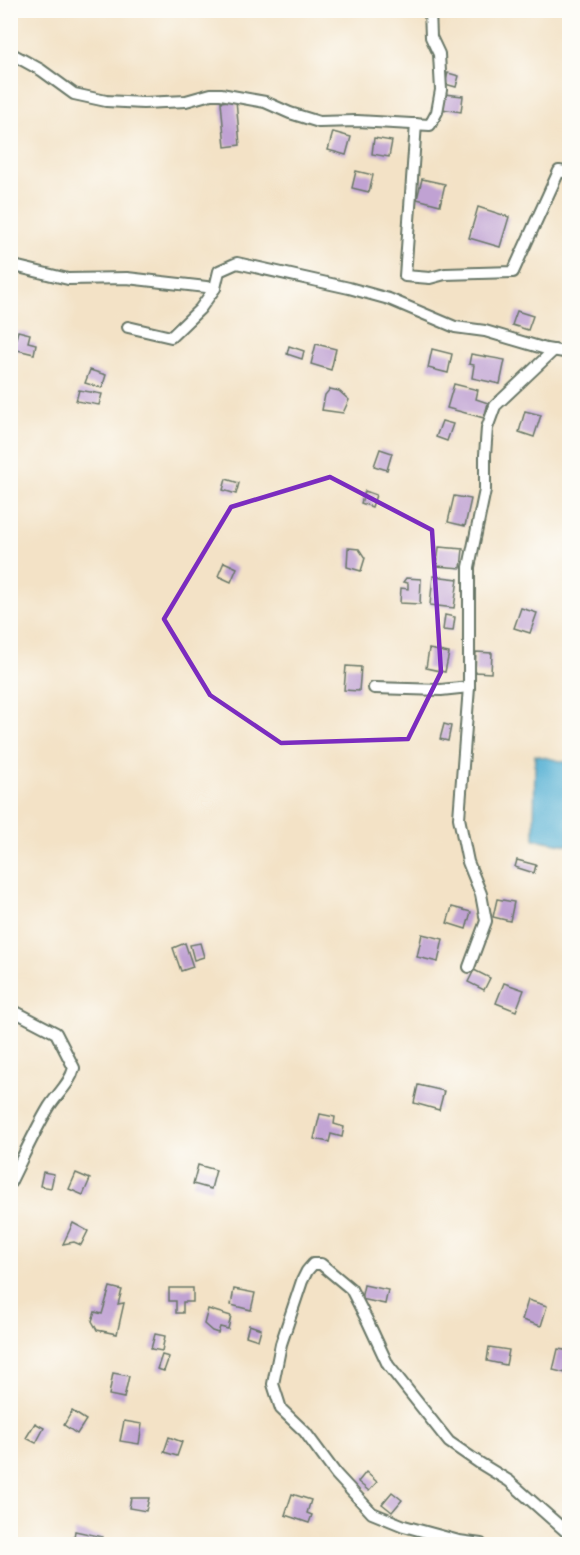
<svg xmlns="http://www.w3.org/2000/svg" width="580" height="1555" viewBox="0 0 580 1555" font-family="Vollkorn,serif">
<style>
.water{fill:#56b1d4;stroke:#3a7784;stroke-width:1.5}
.building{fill:#c0a2d3}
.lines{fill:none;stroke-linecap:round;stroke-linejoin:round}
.street-casing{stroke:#697767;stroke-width:14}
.street{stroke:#fff;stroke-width:10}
.marked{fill:none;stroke:#7b2cbf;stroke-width:4.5;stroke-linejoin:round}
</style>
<rect width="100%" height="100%" fill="#fdfcf7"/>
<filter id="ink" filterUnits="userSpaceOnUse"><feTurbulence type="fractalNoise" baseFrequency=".0167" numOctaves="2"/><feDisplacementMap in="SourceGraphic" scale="12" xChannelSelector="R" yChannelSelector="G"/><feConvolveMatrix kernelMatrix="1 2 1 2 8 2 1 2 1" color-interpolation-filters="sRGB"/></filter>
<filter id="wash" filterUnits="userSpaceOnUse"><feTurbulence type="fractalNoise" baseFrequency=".008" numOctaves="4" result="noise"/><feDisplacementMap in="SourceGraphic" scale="24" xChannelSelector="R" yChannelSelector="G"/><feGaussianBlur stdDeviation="1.35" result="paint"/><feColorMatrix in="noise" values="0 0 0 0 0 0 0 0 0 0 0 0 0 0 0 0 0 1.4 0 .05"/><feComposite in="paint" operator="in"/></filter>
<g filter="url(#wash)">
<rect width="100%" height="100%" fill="#f3e2c6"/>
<path class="water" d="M535,755L569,763V845L534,839Z"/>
<g id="blocks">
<g class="building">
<path d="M448,73L459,76L456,87L445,84Z"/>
<path d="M444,94L463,96L461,112L442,109Z"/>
<path d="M236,100L240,145L225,147L221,102Z"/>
<path d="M333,132L351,137L346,155L328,150Z"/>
<path d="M374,138L392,141L389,157L372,154Z"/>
<path d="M356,171L373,175L369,192L352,188Z"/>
<path d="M422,179L445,184L440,205L417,199Z"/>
<path d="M478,207L509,217L500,247L469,238Z"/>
<path d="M517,311L533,316L528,330L512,325Z"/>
<path d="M18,331L30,334L28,342L36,344L34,354L13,349Z"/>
<path d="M316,344L336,349L331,370L311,364Z"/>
<path d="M289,346L304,351L302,359L287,354Z"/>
<path d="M432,349L452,354L448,373L428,368Z"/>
<path d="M471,354L505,360L500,384L472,378L474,365L469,364Z"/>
<path d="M90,370L106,375L102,388L85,383Z"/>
<path d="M454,384L478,390L476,399L488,403L484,418L447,408Z"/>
<path d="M330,389L339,391L349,400L343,413L322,410L325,395Z"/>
<path d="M79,390L102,394L99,405L76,401Z"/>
<path d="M525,411L541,415L534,437L519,432Z"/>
<path d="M442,421L453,424L447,441L436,437Z"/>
<path d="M380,449L392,453L387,470L374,466Z"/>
<path d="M226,479L239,483L236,494L223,490Z"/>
<path d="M365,491L376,495L372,507L361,503Z"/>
<path d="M454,496L471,499L465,526L448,522Z"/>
<path d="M439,547L463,549L461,568L437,566Z"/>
<path d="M348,548L359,549L365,558L361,571L347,567Z"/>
<path d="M224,562L237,568L231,582L218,576Z"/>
<path d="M433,576L458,579L454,608L430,605Z"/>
<path d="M406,578L421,579L420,604L400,603L401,588L408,589V583L403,582Z"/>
<path d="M521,608L537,613L530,633L514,628Z"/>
<path d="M445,615L455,617L453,631L443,630Z"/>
<path d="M429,649L449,653L445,672L426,668Z"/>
<path d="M476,652L492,653L491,673L475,672Z"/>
<path d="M346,666L361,667L359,691L344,690Z"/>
<path d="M444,724L451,726L448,741L440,739Z"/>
<path d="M517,860L536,865L534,873L515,867Z"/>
<path d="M497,899L514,902L510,921L493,917Z"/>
<path d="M452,907L471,912L466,929L447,923Z"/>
<path d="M422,934L443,939L438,962L417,957Z"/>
<path d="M185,943L193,967L181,971L173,948Z"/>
<path d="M200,943L204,957L194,960L190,945Z"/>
<path d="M474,970L490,978L484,990L468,982Z"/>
<path d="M504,983L524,990L516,1011L496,1003Z"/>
<path d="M418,1085L444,1091L439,1110L414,1103Z"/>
<path d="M320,1114L335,1117L334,1124L344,1127L342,1137L331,1134L329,1142L314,1139Z"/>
<path d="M198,1165L216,1170L211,1189L193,1184Z"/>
<path d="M43,1172L54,1174L51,1188L40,1186Z"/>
<path d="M76,1173L90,1179L83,1195L69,1189Z"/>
<path d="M73,1223L88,1231L81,1245L74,1242L63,1244Z"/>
<path d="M364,1285L388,1290L385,1304L361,1299Z"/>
<path d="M110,1287L122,1290L118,1304L124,1303L117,1334L97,1330L92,1321L95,1312L102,1314Z"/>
<path d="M169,1288H193V1302H183V1313H176V1301H169Z"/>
<path d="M234,1289L255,1293L251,1310L231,1305Z"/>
<path d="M528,1300L547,1306L541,1326L522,1320Z"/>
<path d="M208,1309L231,1316L228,1329L220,1327L218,1333L212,1331L204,1324Z"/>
<path d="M249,1325L261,1329L258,1340L246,1336Z"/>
<path d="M155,1334L165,1336L162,1351L151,1349Z"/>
<path d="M489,1347L509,1350L506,1365L487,1361Z"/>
<path d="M558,1349L570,1351V1374L553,1370Z"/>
<path d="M162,1355L169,1357L164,1371L157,1369Z"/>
<path d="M113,1373L129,1376L124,1398L109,1395Z"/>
<path d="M72,1411L86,1420L77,1434L64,1425Z"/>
<path d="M124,1421L142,1424L139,1444L120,1441Z"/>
<path d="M35,1423L44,1428L36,1443L26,1438Z"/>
<path d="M169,1437L182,1442L177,1456L164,1452Z"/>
<path d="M366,1472L377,1482L369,1491L358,1482Z"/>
<path d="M392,1492L402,1500L392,1512L382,1504Z"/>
<path d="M292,1494L311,1500L307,1513L312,1515L309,1523L285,1515Z"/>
<path d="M131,1498H149L146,1511L129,1508Z"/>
<path d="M75,1531L103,1537L102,1544H73Z"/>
</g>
</g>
</g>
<g filter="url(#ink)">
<use href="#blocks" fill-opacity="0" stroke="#697767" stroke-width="1.5"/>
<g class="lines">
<g class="street-casing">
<g id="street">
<path d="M10,53L41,70L74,94L106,101L143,103L186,101L211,94H221L265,102L290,113L319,122L357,121L430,125L437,112L441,90L439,54L431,37L430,10"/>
<path d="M416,124L405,276L430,278L445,274L513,272L559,171L570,173"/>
<path d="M10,265L68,279L127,278L215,288"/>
<path d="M128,327L171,337L200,309L215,288L219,271L237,263L349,288L389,299L455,327L485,331L546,349L570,353"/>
<path d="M469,687L459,818L468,862L481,894L486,921L469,967"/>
<path d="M374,688L441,690L469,687V567L485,490V455L487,428L495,406L554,350"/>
<path d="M10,1009L56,1033L74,1068C70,1084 57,1094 49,1107C34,1132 23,1157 10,1183"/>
<path d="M481,1544L459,1541L404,1526L372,1513L336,1474L305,1432L281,1409L273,1384L281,1344L302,1281L307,1271L313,1264H321L351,1289L368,1322L388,1365L449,1442L478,1462L509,1481L570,1535"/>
</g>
</g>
<use href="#street" class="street"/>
</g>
</g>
<path class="marked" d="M330,477L432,530L441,672L408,739L281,743L210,695L164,619L231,507Z"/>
<rect width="580" height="1555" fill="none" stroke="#fdfcf7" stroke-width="36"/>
</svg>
